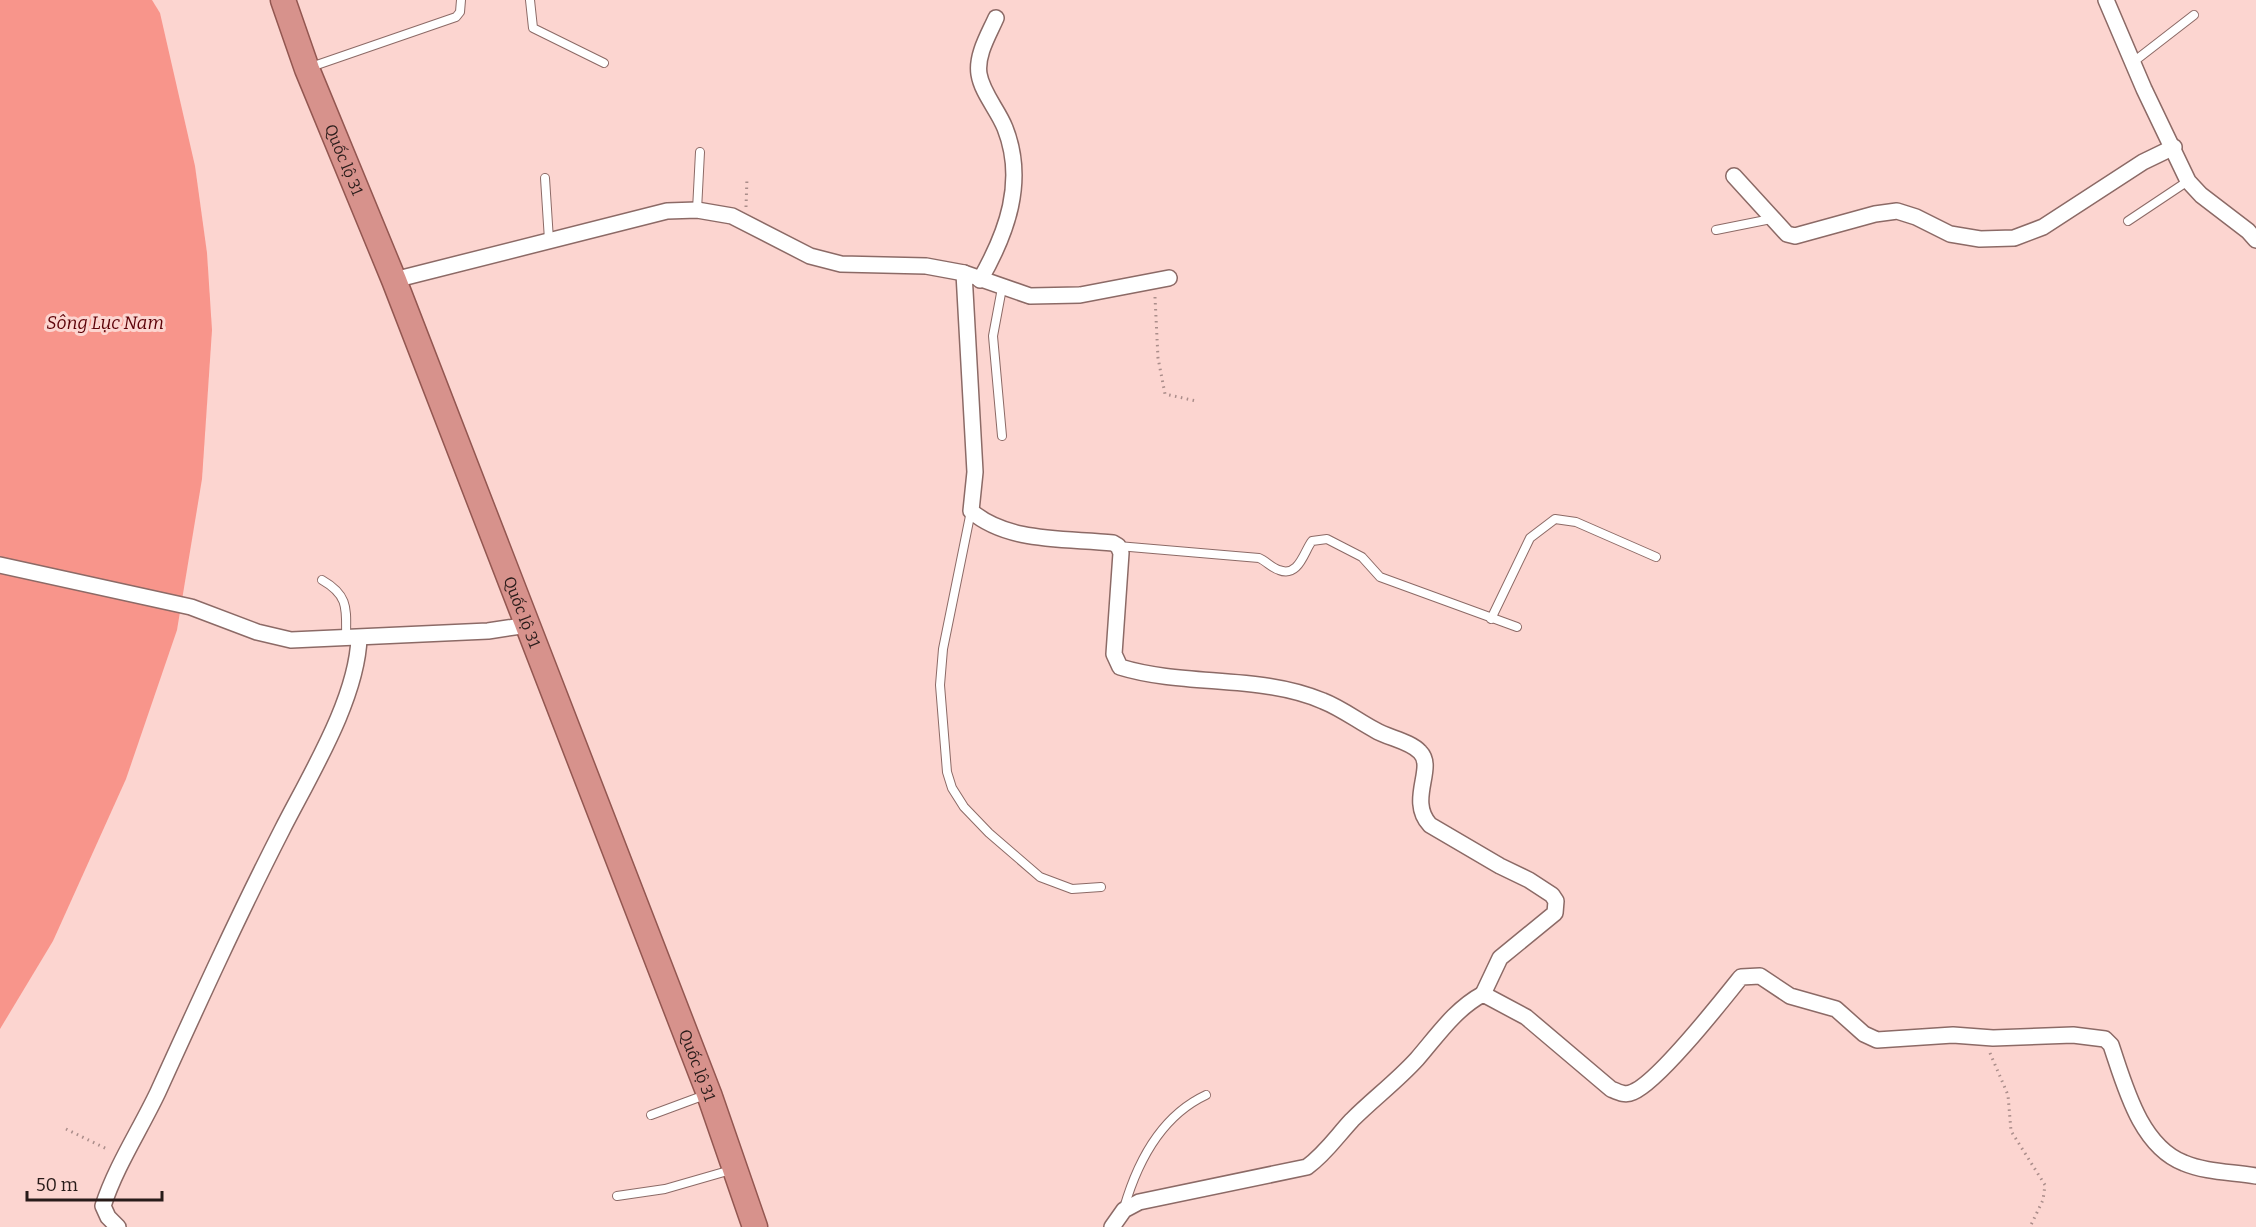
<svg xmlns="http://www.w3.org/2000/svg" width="2256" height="1227" viewBox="0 0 2256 1227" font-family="Bitter,serif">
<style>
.water{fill:#f8958b}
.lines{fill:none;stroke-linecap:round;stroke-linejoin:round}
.service-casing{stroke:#8c6a66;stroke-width:10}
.minor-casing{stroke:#8c6a66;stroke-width:18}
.trunk-casing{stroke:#935751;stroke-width:27}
.path{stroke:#aa8d8a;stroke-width:3;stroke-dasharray:1.5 4.5;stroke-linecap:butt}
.service{stroke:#fff;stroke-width:8}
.minor{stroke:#fff;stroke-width:15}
.trunk{stroke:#d7928c;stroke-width:24}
.labels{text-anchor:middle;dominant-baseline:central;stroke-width:6;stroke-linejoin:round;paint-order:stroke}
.street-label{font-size:16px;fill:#281b19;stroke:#fcd5d0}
.water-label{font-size:18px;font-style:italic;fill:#5c0107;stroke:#fcd5d0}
</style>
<rect width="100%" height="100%" fill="#fcd5d0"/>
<path class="water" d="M0,0H152L160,13L195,166L207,253L212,330L202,479L177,630L126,779L53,941L0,1029Z"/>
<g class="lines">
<g class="service-casing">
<g id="service">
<path d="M530,0L533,28L604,63"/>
<path d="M2132,63L2194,15"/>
<path d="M308,68L456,17L460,12L461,0"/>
<path d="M545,178L549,240"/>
<path d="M697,210L700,152"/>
<path d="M2128,221L2188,181"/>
<path d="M1716,230L1771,219"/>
<path d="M1002,288L993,336L1002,436"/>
<path d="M971,511L943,649L940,685L947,772L952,788L964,807L989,833L1040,877L1072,889L1101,887"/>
<path d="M1118,546L1259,558C1266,561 1272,568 1279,570C1299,578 1304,551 1312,541L1327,539L1362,557L1380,577L1517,627"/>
<path d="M322,580C350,596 346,610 346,639"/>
<path d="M1491,619L1530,538L1555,519L1576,522L1656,557"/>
<path d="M651,1115L705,1095"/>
<path d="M617,1196L665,1189L731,1170"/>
<path d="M1124,1208C1137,1163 1161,1116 1206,1095"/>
</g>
</g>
<g class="minor-casing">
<g id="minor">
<path d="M2106,0L2144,89L2188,181L2201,195L2248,231L2256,240"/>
<path d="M1734,176L1787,234L1795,236L1875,214L1897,211L1916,217L1950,234L1980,239L2014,238L2043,227L2143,162L2174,147"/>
<path d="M964,273L975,472L971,511C1008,543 1066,538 1113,543L1118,546L1121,553L1114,654L1120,667C1185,687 1260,674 1323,701C1341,708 1358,721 1375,730C1388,738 1410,741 1420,752C1436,768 1407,800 1430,825L1500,866L1529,880L1552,895L1556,901L1555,913L1500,958L1483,994"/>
<path d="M394,280L667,211L697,210L732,216L810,256L841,264L926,266L964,273L1030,296L1080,295L1169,278"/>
<path d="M980,280C1007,233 1026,181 1005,128C998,110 982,93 979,74C976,55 989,34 996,18"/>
<path d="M0,565L191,607L257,632L291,640L488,631L528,625"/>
<path d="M118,1227L108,1217L103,1206C116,1166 140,1130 158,1092C198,1004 238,916 282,830C310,775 357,699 359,638"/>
<path d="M1112,1227L1124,1210L1139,1202L1307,1167C1326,1153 1337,1136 1352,1120C1373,1099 1397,1081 1417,1059C1437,1036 1455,1009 1483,994L1526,1017L1611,1089C1618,1092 1625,1096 1633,1092C1658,1082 1721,1002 1741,977L1760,976L1790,996L1836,1009L1864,1034L1877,1040L1953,1035L1993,1038L2073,1035L2105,1039L2111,1045C2125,1086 2140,1146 2184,1163C2205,1172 2233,1172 2256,1176"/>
</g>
</g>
<g class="trunk-casing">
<g id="trunk">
<path id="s1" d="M283,0L307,69L394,280L709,1094L755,1227"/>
</g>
</g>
<g class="path">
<path d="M746,207L747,178"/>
<path d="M1155,297L1158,358L1165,394L1196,401"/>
<path d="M1990,1053L2008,1095L2011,1131L2045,1185L2043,1200L2030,1227"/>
<path d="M66,1129L109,1150"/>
</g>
<use href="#service" class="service"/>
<use href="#minor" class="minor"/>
<use href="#trunk" class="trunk"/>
</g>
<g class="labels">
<g class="street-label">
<text stroke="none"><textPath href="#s1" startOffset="171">Quốc lộ 31</textPath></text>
<text stroke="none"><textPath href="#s1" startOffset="657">Quốc lộ 31</textPath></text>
<text stroke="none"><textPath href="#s1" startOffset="1143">Quốc lộ 31</textPath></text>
</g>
<g class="water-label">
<text x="105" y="323">Sông Lục Nam</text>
</g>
</g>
<path d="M27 1191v9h135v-9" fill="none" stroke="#281b19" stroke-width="3"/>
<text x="36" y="1191" font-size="18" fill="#281b19" stroke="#fcd5d0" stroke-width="4.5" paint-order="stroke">50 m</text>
</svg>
